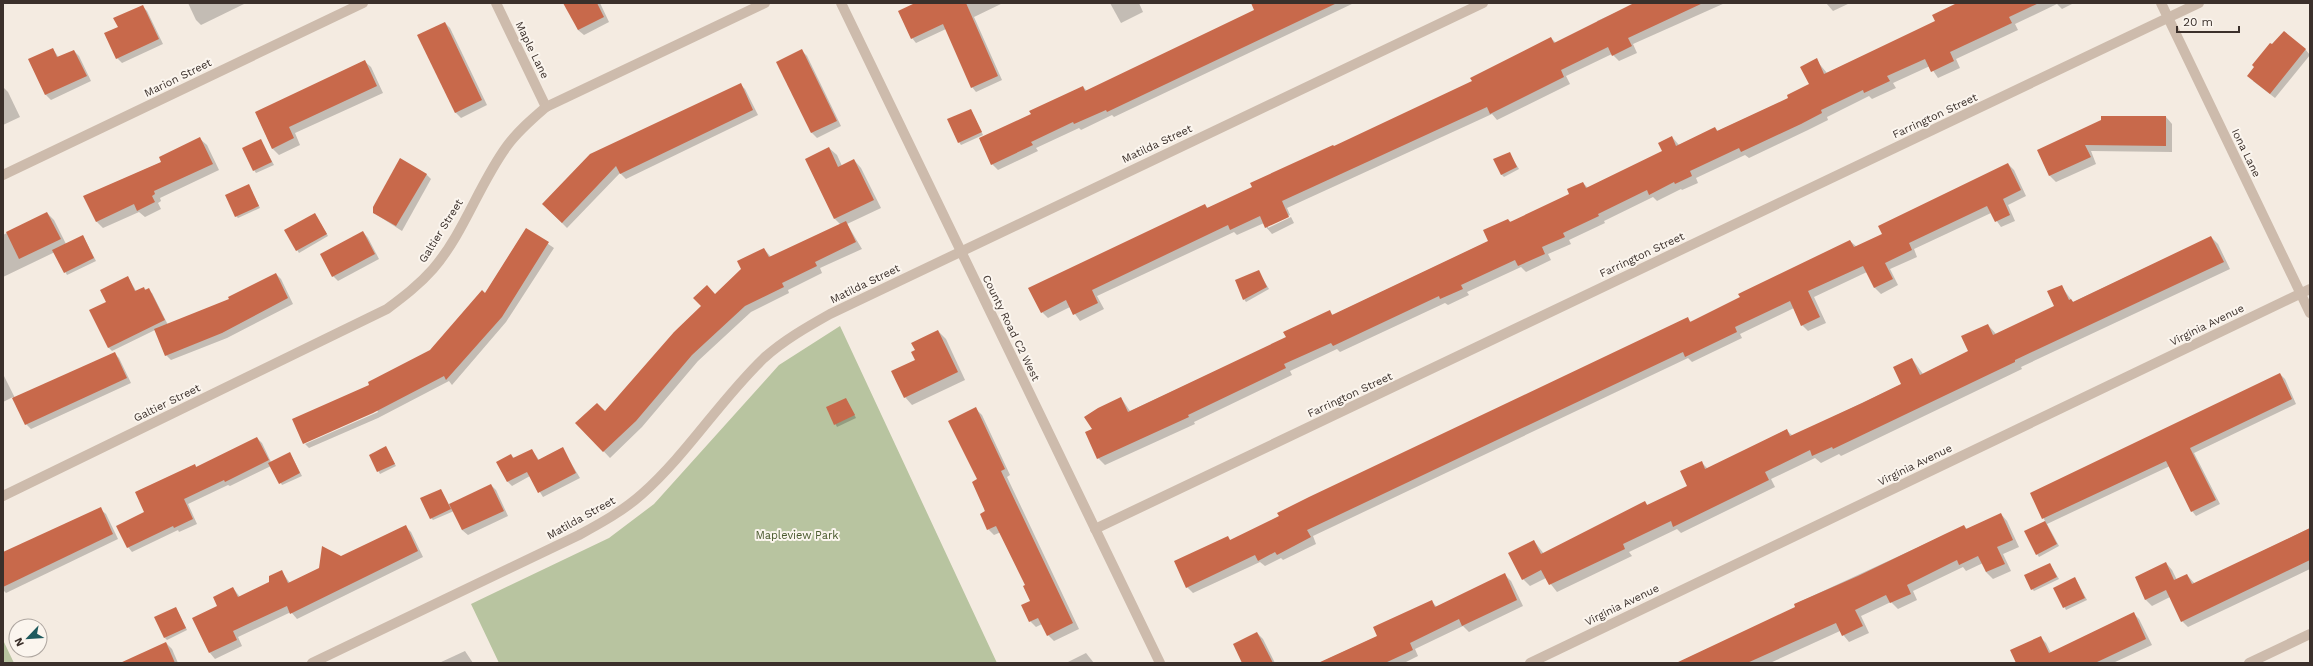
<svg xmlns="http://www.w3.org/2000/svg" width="2313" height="666" viewBox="0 0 2313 666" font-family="'Work Sans',sans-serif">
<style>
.park{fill:#b8c4a0}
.shadow{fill:#0003}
.building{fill:#c8694b}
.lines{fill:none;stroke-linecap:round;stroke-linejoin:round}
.minor{stroke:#cdbbac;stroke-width:10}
.tertiary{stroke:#cdbbac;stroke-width:10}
.labels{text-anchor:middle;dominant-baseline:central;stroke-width:4;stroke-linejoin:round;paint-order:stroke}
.street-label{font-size:11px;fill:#3b302b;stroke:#fbf5ee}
.park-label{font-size:11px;fill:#4a5a2e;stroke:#fbf5ee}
</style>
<rect width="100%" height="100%" fill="#f4ebe1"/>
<g class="park">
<path d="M840,326L997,663H499L471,604L609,538L654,504L779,365Z"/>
<path d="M3,640L14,663H3Z"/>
</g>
<g class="shadow">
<path d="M188,3H244V4L201,25L196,20Z"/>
<path d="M566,3H600L609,22L584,35L578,30Z"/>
<path d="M917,3H1003L974,17L1002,80L976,92L972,87L946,29L916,43L912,38Z"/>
<path d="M1110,3H1139L1143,12L1121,23Z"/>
<path d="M1252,3H1354L1114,117L1112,115L1081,130L1079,128L1036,148L1038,151L998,170L992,164L1032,114L1083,87L1087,91L1256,11Z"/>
<path d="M1637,3H1725L1633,44L1637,53L1619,61L1612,54L1566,76L1570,84L1497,120L1492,114L1287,208L1290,215L1268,226V228L1291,217L1294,223L1272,234L1266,227L1264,223L1237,235L1234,232L1097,296L1104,309L1080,321L1070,307L1048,318L1042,312L1204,205L1208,208L1253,188L1473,82L1551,38L1556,43L1597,23V21Z"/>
<path d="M1826,3H1850L1833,11Z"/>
<path d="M1960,3H2074L2062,9L2057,4L2015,24L2018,30L1956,59L1960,68L1938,78L1930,66L1893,83L1896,88L1872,99L1869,96L1827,117L1828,120L1808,130L1749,158L1745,155L1696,178L1698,183L1682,190L1681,189L1657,201L1653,197L1604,221L1605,223L1569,240L1571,244L1548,254L1551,260L1526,272L1521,267L1467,292L1469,295L1448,305L1445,303L1340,352L1337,349L1290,371L1292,375L1194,422L1195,424L1105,465L1098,458L1093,429L1121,398L1130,411L1287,338L1330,312L1333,315L1489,241L1508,220L1511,222L1570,195L1583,183L1588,188L1663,152L1672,137L1679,145L1715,128L1718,131L1790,98L1810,84L1816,60L1827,73L1936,22Z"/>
<path d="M142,6L147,11L163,44L122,63L117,58L119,27Z"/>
<path d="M445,23L450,28L487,105L461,118L455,112Z"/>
<path d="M53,49L59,58L74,51L79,56L91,81L51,100L46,95L30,60Z"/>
<path d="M2305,49L2310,55L2275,98L2253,81Z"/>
<path d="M802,51L807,56L841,126L817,138L812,133L778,63Z"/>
<path d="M364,61L371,67L383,93L295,133L300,145L279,155L272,148L256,113Z"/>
<path d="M740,84L745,89L758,115L626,179L620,173L567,228L543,204Z"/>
<path d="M3,87L8,92L20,117L3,125Z"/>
<path d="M971,110L983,135L961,145L959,142Z"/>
<path d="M2166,117L2172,124V152L2091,151L2096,164L2056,182L2050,176L2038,150Z"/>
<path d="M200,139L207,145L219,170L160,198L161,201L158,203L161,209L145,217L139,212L103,228L97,222L85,196L162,162Z"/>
<path d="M261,141L274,165L256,173L254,170Z"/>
<path d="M829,148L837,155L842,166L854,160L861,168L881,208L847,224L862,249L820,268L822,273L788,290L789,293L751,312L698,361L642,427L610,458L577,423L605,413L715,295L764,249L771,257L841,225L835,219Z"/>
<path d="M1509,153L1519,169L1504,177L1501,174Z"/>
<path d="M2008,164L2014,170L2026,196L2008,205L2015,221L2001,227L1991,213L1914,249L1917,257L1890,269L1898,285L1881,294L1875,288L1867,272L1814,297L1826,323L1808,331L1802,325L1794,308L1740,334L1742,338L1692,362L1688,358L1313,536L1316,544L1283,560L1281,558L1265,566L1260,562L1193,593L1187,587L1227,537L1231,541L1687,318L1692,323L1850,241L1857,247L1884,235Z"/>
<path d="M426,174L431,179L402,231L374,213Z"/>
<path d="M249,185L260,208L238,218L236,216Z"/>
<path d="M47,213L54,220L66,244L83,236L96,261L67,275L55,252L3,277V235Z"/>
<path d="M315,214L328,236L299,253L297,250Z"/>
<path d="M526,229L554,248L506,322L452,385L449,381L378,418L309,448L305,444L378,412L377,410L304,443L294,419L371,385L369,383L431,351L482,292L485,294Z"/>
<path d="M363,232L368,238L379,259L338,281L333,276Z"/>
<path d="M2211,237L2218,244L2230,269L2021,367L2022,369L1841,456L1839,454L1821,463L1815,458L1771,479L1775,487L1681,533L1677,529L1629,552L1632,556L1557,592L1546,578L1530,586L1523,579L1534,541L1544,554L1645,502L1648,506L1689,487L1701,462L1708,469L1786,430L1793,436L1902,384L1912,359L1923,374L1969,351L1988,325L1996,334L2056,307L2061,286L2073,302Z"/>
<path d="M1258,271L1269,289L1246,302L1244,299Z"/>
<path d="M276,274L281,279L293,304L227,338L171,360L166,355L155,330L112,351L108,347L107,302L128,277L136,291L143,288L152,293L168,325L230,300Z"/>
<path d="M938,331L946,339L965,380L912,405L905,397L916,360Z"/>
<path d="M114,353L119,358L131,383L31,429L26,424L13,397L3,402V374L15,398Z"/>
<path d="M2280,374L2285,379L2296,404L2194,453L2220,504L2196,516L2192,511L2170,466L2047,524L2059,546L2039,557L2037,554L2045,521L2031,494Z"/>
<path d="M846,399L856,418L837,427L827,408Z"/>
<path d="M976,409L982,415L1010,475L1007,477L1079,629L1054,641L1048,635L1042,624L1036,627L1030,621L1031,601L1026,585L1001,532L994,535L988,529L979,480Z"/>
<path d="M257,438L262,443L271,462L290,453L302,476L282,485L271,466L230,486L228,485L188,504L197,524L179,532L178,530L132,552L128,547L146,513L195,465L197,468Z"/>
<path d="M386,448L396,466L380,474L370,456Z"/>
<path d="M562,448L580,478L543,497L530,476L512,486L508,482L511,455L515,459L532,450L539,460Z"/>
<path d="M491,485L496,490L508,516L468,535L462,530L454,511L433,520L431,518L441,490L449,505Z"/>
<path d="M100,509L106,514L118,539L6,593L3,590V554Z"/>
<path d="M2001,514L2007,521L2019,547L2003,554L2011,571L1993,579L1986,572L1983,563L1966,571L1963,567L1913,591L1917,600L1898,609L1891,602L1861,616L1869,633L1849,642L1840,631L1770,663H1677L1797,607L1795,604L1964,526L1967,529Z"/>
<path d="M405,526L411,532L423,557L297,619L291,612L238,637L242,646L215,659L210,653L218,607L233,588L240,597L270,583L281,571L290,583Z"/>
<path d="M2310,528V569L2188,627L2182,621L2170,597L2152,606L2146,600L2136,578L2166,563L2172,570L2177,580L2187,575L2195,584Z"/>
<path d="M2050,564L2059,579L2034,591L2032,589Z"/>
<path d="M1505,575L1511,581L1523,606L1469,632L1463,626L1415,649L1418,656L1404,663H1319L1378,636L1431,601L1437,607Z"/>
<path d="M2075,578L2087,600L2066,610L2055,588Z"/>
<path d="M176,608L187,630L167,640L165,638Z"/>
<path d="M2133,613L2139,619L2152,645L2113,663H2017L2040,637L2046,643L2051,653Z"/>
<path d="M1257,633L1263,639L1275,663H1243Z"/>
<path d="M166,643L172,649L178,663H125Z"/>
<path d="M465,651L473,663H439Z"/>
<path d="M1086,653L1094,663H1066Z"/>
</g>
<g class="building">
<path d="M563,3H597L604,17L578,30Z"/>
<path d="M915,3H966L998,76L971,88L943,24L911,39L898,11Z"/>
<path d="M1251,3H1337L1107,112L1106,110L1074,124L1073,122L1031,142L1033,145L991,165L979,138L1031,114L1029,111L1083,86L1085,91L1254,10Z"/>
<path d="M1634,3H1703L1628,38L1632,46L1612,56L1608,47L1561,70L1564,77L1490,114L1487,107L1282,201L1289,217L1265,228L1260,216L1230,230L1228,225L1092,290L1098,303L1073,315L1066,300L1041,313L1028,288L1205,204L1207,208L1252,187L1250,183L1333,145L1334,146L1472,81L1470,78L1551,37L1554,43Z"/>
<path d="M1957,3H2039L2009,17L2012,23L1950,52L1954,61L1931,72L1925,59L1887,76L1890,81L1864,93L1863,90L1821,110L1822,113L1801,124L1741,152L1739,148L1690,171L1692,176L1675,184L1674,182L1649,195L1647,190L1598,214L1599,216L1563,233L1565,237L1542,247L1545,254L1518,266L1515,260L1461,285L1463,289L1440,299L1439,296L1333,346L1331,343L1284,364L1286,368L1188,415L1189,417L1097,459L1085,432L1092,429L1084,417L1098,408L1121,397L1128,412L1286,337L1283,332L1330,310L1332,315L1488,241L1483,230L1508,219L1510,222L1569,194L1567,189L1583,182L1586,188L1662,151L1658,143L1672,136L1676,146L1715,127L1717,131L1788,98L1787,95L1809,84L1800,67L1817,58L1824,74L1935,21L1932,15Z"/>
<path d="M143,5L159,39L116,59L104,33L118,27L113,18Z"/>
<path d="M445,22L482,100L455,113L417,35Z"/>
<path d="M2284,31L2306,49L2270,94L2247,76L2254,67L2252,65L2270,43L2272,44Z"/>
<path d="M53,48L57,57L74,50L87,76L45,95L28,59Z"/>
<path d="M802,49L837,121L811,133L776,62Z"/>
<path d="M365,60L377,86L289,127L294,138L272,149L255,112Z"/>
<path d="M741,83L753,110L620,174L616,166L562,223L542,204L590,154Z"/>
<path d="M971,109L982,132L958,143L947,119Z"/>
<path d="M2101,116H2166V146L2085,145L2091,157L2049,176L2037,150L2101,120Z"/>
<path d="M200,137L213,164L154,191L155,194L152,196L155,202L137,211L134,204L96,222L83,196L161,162L159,157Z"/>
<path d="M261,139L272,162L253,171L242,148Z"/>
<path d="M829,147L838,167L854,159L874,200L834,219L805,159Z"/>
<path d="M1510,152L1517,167L1501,175L1493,159Z"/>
<path d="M400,158L427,174L396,226L373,213V207Z"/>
<path d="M2008,163L2021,190L2003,199L2010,215L1995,222L1987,206L1909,243L1912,250L1885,263L1893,279L1874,288L1863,266L1808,291L1820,317L1801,326L1790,301L1735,327L1737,332L1685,357L1683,352L1307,530L1311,537L1277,555L1275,552L1258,561L1255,555L1186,588L1174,561L1228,536L1230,540L1279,516L1277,513L1309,497L1688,317L1690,322L1740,297L1738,294L1850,240L1854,247L1882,234L1878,226Z"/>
<path d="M249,184L259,206L235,217L225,195Z"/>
<path d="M47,212L61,239L19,259L6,232Z"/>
<path d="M315,213L327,234L296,251L284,230Z"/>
<path d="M846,221L856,242L815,262L817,266L782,283L784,287L745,306L692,355L636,421L603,452L575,423L597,403L605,411L674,332L701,306L693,298L707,285L715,294L741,269L737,261L764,248L769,257Z"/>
<path d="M526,228L549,242L502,317L446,380L444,376L373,413L303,444L292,419L369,385L368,382L430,350L482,290L485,293Z"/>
<path d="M363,231L375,254L332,277L320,254Z"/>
<path d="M83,235L94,258L64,273L52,250Z"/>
<path d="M2211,236L2224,262L2015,360V362L1833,449L1832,447L1812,456L1810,450L1765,472L1769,480L1673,527L1671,521L1623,544L1625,549L1549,585L1541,570L1522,580L1508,553L1534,540L1541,554L1645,501L1647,505L1687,486L1680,471L1702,461L1705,469L1787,429L1790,436L1862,403L1901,384L1893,367L1912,358L1920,375L1968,351L1961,336L1988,324L1993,335L2054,306L2047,291L2062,285L2069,300L2071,299L2073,302Z"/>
<path d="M1259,270L1267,287L1243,300L1235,280Z"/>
<path d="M276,273L288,298L222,333L165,356L154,329L229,299L228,297Z"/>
<path d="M128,276L135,291L144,287L145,290L149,288L165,320L108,348L89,310L106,302L100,290Z"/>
<path d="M938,330L958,372L904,398L891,371L915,360L911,352L915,350L911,343Z"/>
<path d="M115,352L127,378L25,425L12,398Z"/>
<path d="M2280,373L2292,399L2190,448L2216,500L2191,512L2166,461L2042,519L2030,493Z"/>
<path d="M846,398L855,415L834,425L826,407Z"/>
<path d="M976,407L1005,469L1001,471L1073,623L1047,636L1038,618L1029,622L1021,605L1030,601L1023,586L1025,585L996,526L987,530L980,514L985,511L972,482L977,479L948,421Z"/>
<path d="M257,437L269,460L225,482L224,480L184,499L193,519L174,528L173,526L127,548L116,526L144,512L135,492L195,464L196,467Z"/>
<path d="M386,446L395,464L377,472L369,455Z"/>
<path d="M563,447L576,473L538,493L527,472L507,482L496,462L511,454L513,458L532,449L538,460Z"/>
<path d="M290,452L300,473L279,484L268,463Z"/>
<path d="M491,484L504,511L462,530L449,504Z"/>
<path d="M441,489L451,509L430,519L420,498Z"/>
<path d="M101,507L113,534L3,587V552Z"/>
<path d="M2001,513L2013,540L1997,547L2005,564L1986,572L1978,556L1959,565L1957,560L1907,585L1911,594L1890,603L1886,595L1855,610L1863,626L1842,636L1836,623L1747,663H1676L1795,607L1794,604L1858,576L1945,534L1964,525L1966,529Z"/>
<path d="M2045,521L2057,544L2036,555L2024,531Z"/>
<path d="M406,525L418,551L290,614L287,606L233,631L237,640L209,653L192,618L217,606L213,597L233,587L238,597L269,582V576L282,570L288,583L319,568L322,546L341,556Z"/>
<path d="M2310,528V560L2181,622L2166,590L2145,600L2135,577L2166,562L2174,580L2187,574L2192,584Z"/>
<path d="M2050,563L2057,577L2031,590L2024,575Z"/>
<path d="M1505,573L1517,600L1462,626L1459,619L1410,643L1413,650L1385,663H1318L1377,636L1373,627L1432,600L1435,607Z"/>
<path d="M2075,577L2085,598L2063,608L2053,588Z"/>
<path d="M176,607L186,628L164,638L154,617Z"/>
<path d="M2134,612L2146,639L2095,663H2016L2010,650L2041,636L2049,653Z"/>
<path d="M1257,632L1273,663H1242L1233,644Z"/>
<path d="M166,642L175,663H120Z"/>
</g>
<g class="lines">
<g class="minor">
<path d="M496,3L546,107"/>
<path d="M2161,3L2310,313"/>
<path d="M3,175L363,3"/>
<path d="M3,496L387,309C403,297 419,285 433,269C464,233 479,184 507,146C518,131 532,119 546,107L765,3"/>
<path d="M1095,529L2199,3"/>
<path d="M312,663L579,535C601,523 623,511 642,494C688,453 720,400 764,358C784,340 807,327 830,314L1483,3"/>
<path d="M1530,663L2310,289"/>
</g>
<g class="tertiary">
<path d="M841,3L1160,663"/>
<path d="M2249,663L2310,634"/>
</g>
</g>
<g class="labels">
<g class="street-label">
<text transform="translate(532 50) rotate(64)">Maple Lane</text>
<text transform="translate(178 78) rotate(-26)">Marion Street</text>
<text transform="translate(1935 116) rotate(-25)">Farrington Street</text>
<text transform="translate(1157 144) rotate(-25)">Matilda Street</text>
<text transform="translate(2246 153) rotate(64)">Iona Lane</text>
<text transform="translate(441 231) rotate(-58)">Galtier Street</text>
<text transform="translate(1642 255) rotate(-25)">Farrington Street</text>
<text transform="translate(865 284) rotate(-26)">Matilda Street</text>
<text transform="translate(2207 325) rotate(-26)">Virginia Avenue</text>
<text transform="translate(1011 328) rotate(64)">County Road C2 West</text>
<text transform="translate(1350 395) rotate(-25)">Farrington Street</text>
<text transform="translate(167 403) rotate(-26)">Galtier Street</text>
<text transform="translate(1915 465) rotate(-26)">Virginia Avenue</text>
<text transform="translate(581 518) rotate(-29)">Matilda Street</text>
<text transform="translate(1622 605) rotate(-26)">Virginia Avenue</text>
</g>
<g class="park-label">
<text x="797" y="535">Mapleview Park</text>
</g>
</g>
<rect width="2313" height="666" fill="none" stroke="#3b302b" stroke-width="8"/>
<g transform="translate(28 638) rotate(245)"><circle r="19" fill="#fbf5ee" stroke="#aea6a0"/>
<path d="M0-3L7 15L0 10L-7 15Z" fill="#1f5a5e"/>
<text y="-6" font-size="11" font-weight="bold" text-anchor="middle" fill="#3b302b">N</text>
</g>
<path d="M2177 26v6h62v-6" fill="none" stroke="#3b302b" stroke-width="2"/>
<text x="2183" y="26" font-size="12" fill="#3b302b" stroke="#fbf5ee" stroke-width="3" paint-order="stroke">20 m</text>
</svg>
